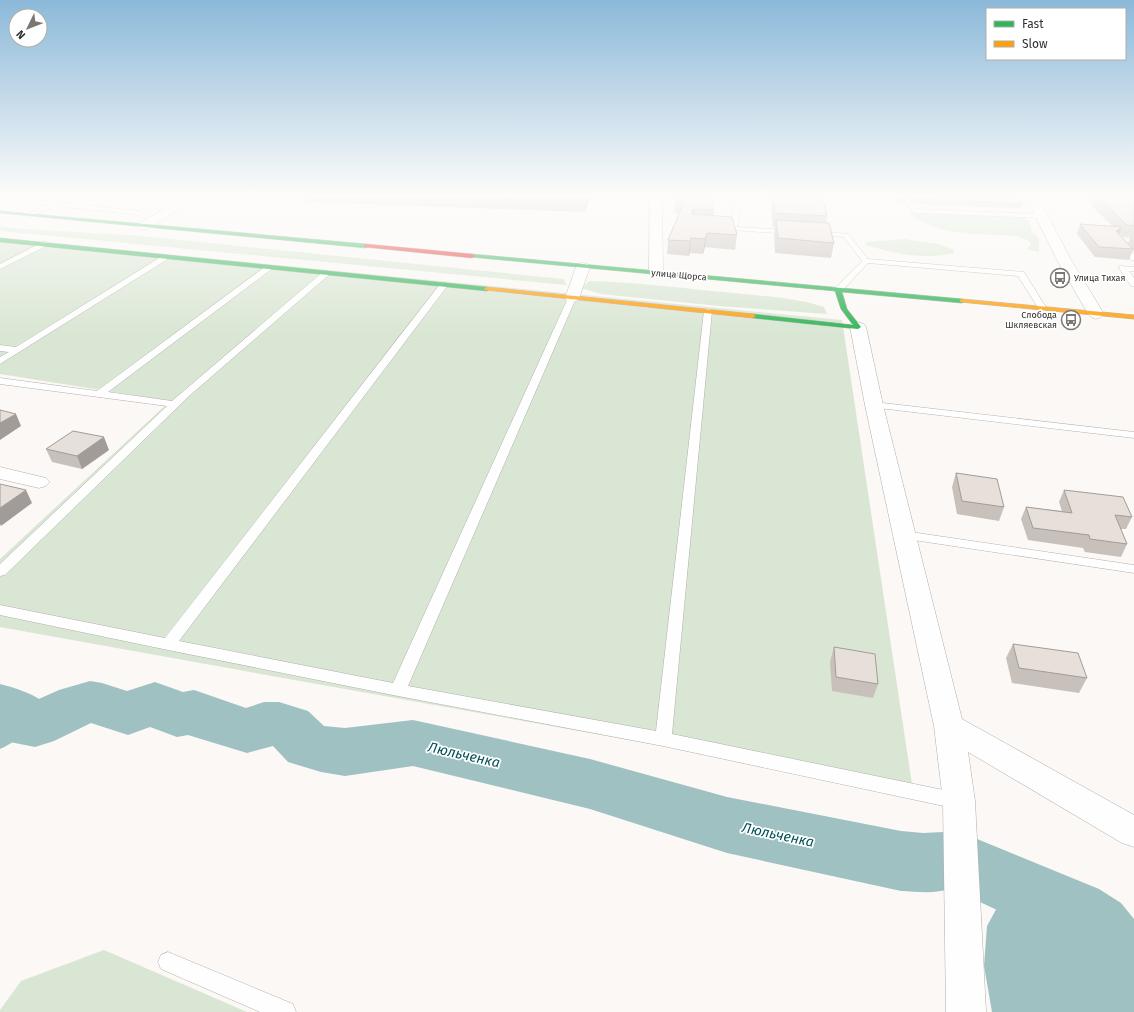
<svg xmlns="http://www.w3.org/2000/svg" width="1134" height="1012" viewBox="0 0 1134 1012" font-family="'Fira Sans',sans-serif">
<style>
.green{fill:#d9e6d3}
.water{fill:#9fc1c2}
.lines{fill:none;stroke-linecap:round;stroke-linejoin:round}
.river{fill:#9fc1c2;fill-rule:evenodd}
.lane-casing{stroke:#b1afac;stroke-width:1}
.street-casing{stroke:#b1afac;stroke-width:1}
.fast-casing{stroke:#b1afac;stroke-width:1}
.slow-casing{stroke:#b1afac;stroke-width:1}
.jam-casing{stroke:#b1afac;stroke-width:1}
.lane{fill:#fefefe;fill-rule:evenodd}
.street{fill:#fefefe;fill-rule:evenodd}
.fast{fill:#30b455;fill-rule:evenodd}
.slow{fill:#ff9f0a;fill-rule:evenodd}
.jam{fill:#e5322d;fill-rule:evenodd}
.wall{fill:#c7c0bb;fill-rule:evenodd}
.shaded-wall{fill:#a29c98}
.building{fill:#e7dfd9;stroke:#a29c98}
.labels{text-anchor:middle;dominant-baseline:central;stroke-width:3.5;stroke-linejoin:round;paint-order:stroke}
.far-street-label{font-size:9px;fill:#34312f;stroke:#fff}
.far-poi-label{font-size:9px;fill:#34312f;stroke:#fff;text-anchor:start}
.near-water-label{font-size:14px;font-style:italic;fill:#005255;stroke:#fff}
</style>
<rect width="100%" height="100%" fill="#fbf8f5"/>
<g class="green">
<path d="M926,212L1022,217L1029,220L1032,231L1039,238V252L1027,249L1031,243C1021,234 1008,236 996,235C966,234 932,233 908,213Z"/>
<path d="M0,226L12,228L142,236L563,279L567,285L0,231Z"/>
<path d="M0,238L842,320L913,791L0,627V559L170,401L0,374Z"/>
<path d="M904,239L939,244L954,250V253C923,260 895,254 866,245V242Z"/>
<path d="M589,281C635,282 679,288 724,292C757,296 793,297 824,307L827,314L719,306L601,294L581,288Z"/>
<path d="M104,950L247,1012H0V1010L21,981Z"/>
</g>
<g class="water">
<path d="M0,684C15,688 29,692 42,701C44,707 44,714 40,719C34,729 10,745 0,749Z"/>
<path d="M1028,896L1054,902L1075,912L1097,927L1109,942L1134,990V1012H992L984,966L987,926L999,904L1012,897Z"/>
</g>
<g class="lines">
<path class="river" d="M90,681L102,683L127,691L155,682L183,692L194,690L246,708L264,702H279L308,711L324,726L345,728L413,720L590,759L727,797L901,831L923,833L943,832L966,841V843L977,839L1099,889L1121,903L1134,919V1012H1107L1085,966L1073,951L1051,935L954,890L953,888C936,894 919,892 901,891L727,853L590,809L413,766L345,776L321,772L288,762L273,746L247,753L188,735L177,737L150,727L128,735L91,723L54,741L35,747L0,740V696L32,702L59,690Z"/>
<g class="lane-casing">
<g id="lane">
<path d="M736,195H742L737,227L791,230L794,232L791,234L717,229V227H730Z"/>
<path d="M901,195H907L917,209L1043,214L1046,216L1043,218L915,213L913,212Z"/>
<path d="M0,196L140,211L143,213L140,215L55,206L29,217L26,215L27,214L46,205L0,200Z"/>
<path d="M817,231L848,234L868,259L1024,272L1047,309L1043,311H1040L1018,276L868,263L841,292H835V288L862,261L844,237L815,234V232Z"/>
<path d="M1118,238L1134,239V243L1124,242L1134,254V260H1131L1116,241L1114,240Z"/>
<path d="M43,242H46L50,244L0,269V264Z"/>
<path d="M164,255H167L171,257L0,364V357L9,352L0,351V345L16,347Z"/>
<path d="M266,266H272L273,268L108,392L172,401L324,271H327L331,273L189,396L5,575L0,576V564L167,406L0,384V378L97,391Z"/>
<path d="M1120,266L1134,267V271H1129L1134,278V286H1131L1119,268Z"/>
<path d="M441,283H447L448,285L179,641L393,683L568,298L572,296L576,298L408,686L656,731L704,311L708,308L712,311L672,734L958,793L964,796L967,801L964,806L958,809L663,746L398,696L168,650L0,615V605L165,638Z"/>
<path d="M874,402L1134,432V438L870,407L869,405Z"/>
<path d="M904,531L1134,565V573L900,538L898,535L900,532Z"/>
<path d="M168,952L293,1004L296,1012H260L161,969L158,962L161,955Z"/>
</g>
</g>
<g class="street-casing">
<g id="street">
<path d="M188,195H202L148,229H140L138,226L140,223Z"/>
<path d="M650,195H662L663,273L661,276L656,277L651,276L649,273Z"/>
<path d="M1025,195H1037L1070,258L1104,314L1101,317L1096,319L1091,317L1088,314L1056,258Z"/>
<path d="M583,263L588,264L590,267L579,298L577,301L572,302L567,301L565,298L576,267L578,264Z"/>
<path d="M858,322L864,324L866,327L883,405L962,719L1134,815V847L1122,843L968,752L975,801L986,1012H946L943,801L934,726L865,405L850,327L852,324Z"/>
<path d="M0,467L46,478L50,482L46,486L39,488L0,479Z"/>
</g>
</g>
<g class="fast-casing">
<g id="fast">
<path d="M0,211L366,244L369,246L366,248L0,213Z"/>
<path d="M0,238L487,287L490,289L487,291L0,242Z"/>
<path d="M472,254L962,299L965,301L962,303L842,292L847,309L861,327L858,329L753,318L750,316L753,314L853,325L841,309L835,291L470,257V255Z"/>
</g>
</g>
<g class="slow-casing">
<g id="slow">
<path d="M487,287L753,314L756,316L753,318L485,290L484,289Z"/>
<path d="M962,299L1134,315V319L960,302V300Z"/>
</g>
</g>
<g class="jam-casing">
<path id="jam" d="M366,244L472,254L475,256L472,258L364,247V245Z"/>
</g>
<use href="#lane" class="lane"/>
<use href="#street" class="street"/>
<use href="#fast" class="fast"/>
<use href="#slow" class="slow"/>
<use href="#jam" class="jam"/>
</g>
<g class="wall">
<path d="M59,195H116L111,198L59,196Z"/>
<path d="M306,195H590L585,212L307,202Z"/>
<path d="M676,195H713L714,210V216L737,235L735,250L705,247L703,254L690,253L689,256L667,254L668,240L679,213H675Z"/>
<path d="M770,195H822L827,216L826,223L834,243L831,258L775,253L774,234L775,227H773Z"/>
<path d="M896,195H904L906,199L905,203H898Z"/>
<path d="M908,195H1016L1023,204L1021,208L915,204Z"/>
<path d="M1085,195H1134V252L1133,250L1129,260L1095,257L1077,234L1080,224L1112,226L1090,204L1091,201ZM1119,233L1123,237H1130L1128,244Z"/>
<path d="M46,449L109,450L82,469L52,462Z"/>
<path d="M956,473L1004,507L999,521L957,514L952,487Z"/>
<path d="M1064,490L1132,517L1126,529H1121L1127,544L1121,557L1085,552L1083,548L1028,540L1021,519L1026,507L1062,511L1059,502Z"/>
<path d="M1013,644L1087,678L1079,693L1012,683L1006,658Z"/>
<path d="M834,647L878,684L873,698L832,691L830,662Z"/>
</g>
<g class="shaded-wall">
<path d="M110,195H116L111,198Z"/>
<path d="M586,195H590L585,212V199Z"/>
<path d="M695,209L694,222L692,211Z"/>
<path d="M1122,227L1118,237L1116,231Z"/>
<path d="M707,233L705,247L703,254L705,239Z"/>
<path d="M691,238L690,253L689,256L690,241Z"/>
<path d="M16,414L21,426L0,440V423Z"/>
<path d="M104,437L109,450L82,469L77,456Z"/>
<path d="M26,490L32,503L1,526L0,524V508Z"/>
</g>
<g class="building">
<path d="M488,195H586L585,199Z"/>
<path d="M676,195H713L714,210L695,209L692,211V214L732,217L737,235L707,233L705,239L691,238L690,241L668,240L685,200H676Z"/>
<path d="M773,195H822L827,216L775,213Z"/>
<path d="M898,195H904L906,199H899Z"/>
<path d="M913,195H1016L1023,204L916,199Z"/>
<path d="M1096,195H1134V226L1127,225Z"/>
<path d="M776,220L829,223L834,243L778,238Z"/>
<path d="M1080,224L1122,227L1116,231L1133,249L1099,247Z"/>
<path d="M0,410L16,414L0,423Z"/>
<path d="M73,431L104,437L77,456L46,449Z"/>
<path d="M956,473L997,479L1004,507L962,501Z"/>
<path d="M0,484L26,490L0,508Z"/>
<path d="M1064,490L1123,497L1132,517L1115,515L1127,544L1090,539L1089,535L1033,528L1026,507L1072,513Z"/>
<path d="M1013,644L1078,653L1087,678L1019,668Z"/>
<path d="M834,647L875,654L878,684L836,677Z"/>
</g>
<linearGradient id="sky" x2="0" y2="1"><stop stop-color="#8bb9d9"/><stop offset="0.58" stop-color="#fdfcfa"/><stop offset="1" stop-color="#fdfcfa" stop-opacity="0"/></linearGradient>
<rect width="1134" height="337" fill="url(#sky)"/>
<defs>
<g id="bus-ring" transform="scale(1)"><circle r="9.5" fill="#fff" stroke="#7a7774" stroke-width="1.5"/><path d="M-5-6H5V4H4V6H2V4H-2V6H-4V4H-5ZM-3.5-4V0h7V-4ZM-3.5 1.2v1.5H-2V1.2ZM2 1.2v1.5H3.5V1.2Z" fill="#7a7774"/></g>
</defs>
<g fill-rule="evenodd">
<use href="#bus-ring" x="1060" y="278"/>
<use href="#bus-ring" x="1071" y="320"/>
</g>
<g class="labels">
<g class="far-street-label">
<text transform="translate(679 275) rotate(5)">улица Щорса</text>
</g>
<g class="far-poi-label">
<text x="1074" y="278">Улица Тихая</text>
<text x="1057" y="315" text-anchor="end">Слобода<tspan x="1057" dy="10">Шкляевская</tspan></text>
</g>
<g class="near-water-label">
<text transform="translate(464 755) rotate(13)">Люльченка</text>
<text transform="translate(778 835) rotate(12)">Люльченка</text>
</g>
</g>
<rect x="986" y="8" width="140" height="52" fill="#ffffff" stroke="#aeadac"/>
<rect x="994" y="21" width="20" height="6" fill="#30b455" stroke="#aeadac"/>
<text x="1022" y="28" font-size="12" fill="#34312f">Fast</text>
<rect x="994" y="41" width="20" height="6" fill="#ff9f0a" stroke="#aeadac"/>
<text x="1022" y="48" font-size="12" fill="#34312f">Slow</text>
<g transform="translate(28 28) rotate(227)"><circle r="19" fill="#ffffff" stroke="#aeadac"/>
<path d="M0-3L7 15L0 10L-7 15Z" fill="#7a7774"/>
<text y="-6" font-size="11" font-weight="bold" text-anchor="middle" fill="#34312f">N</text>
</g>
</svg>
